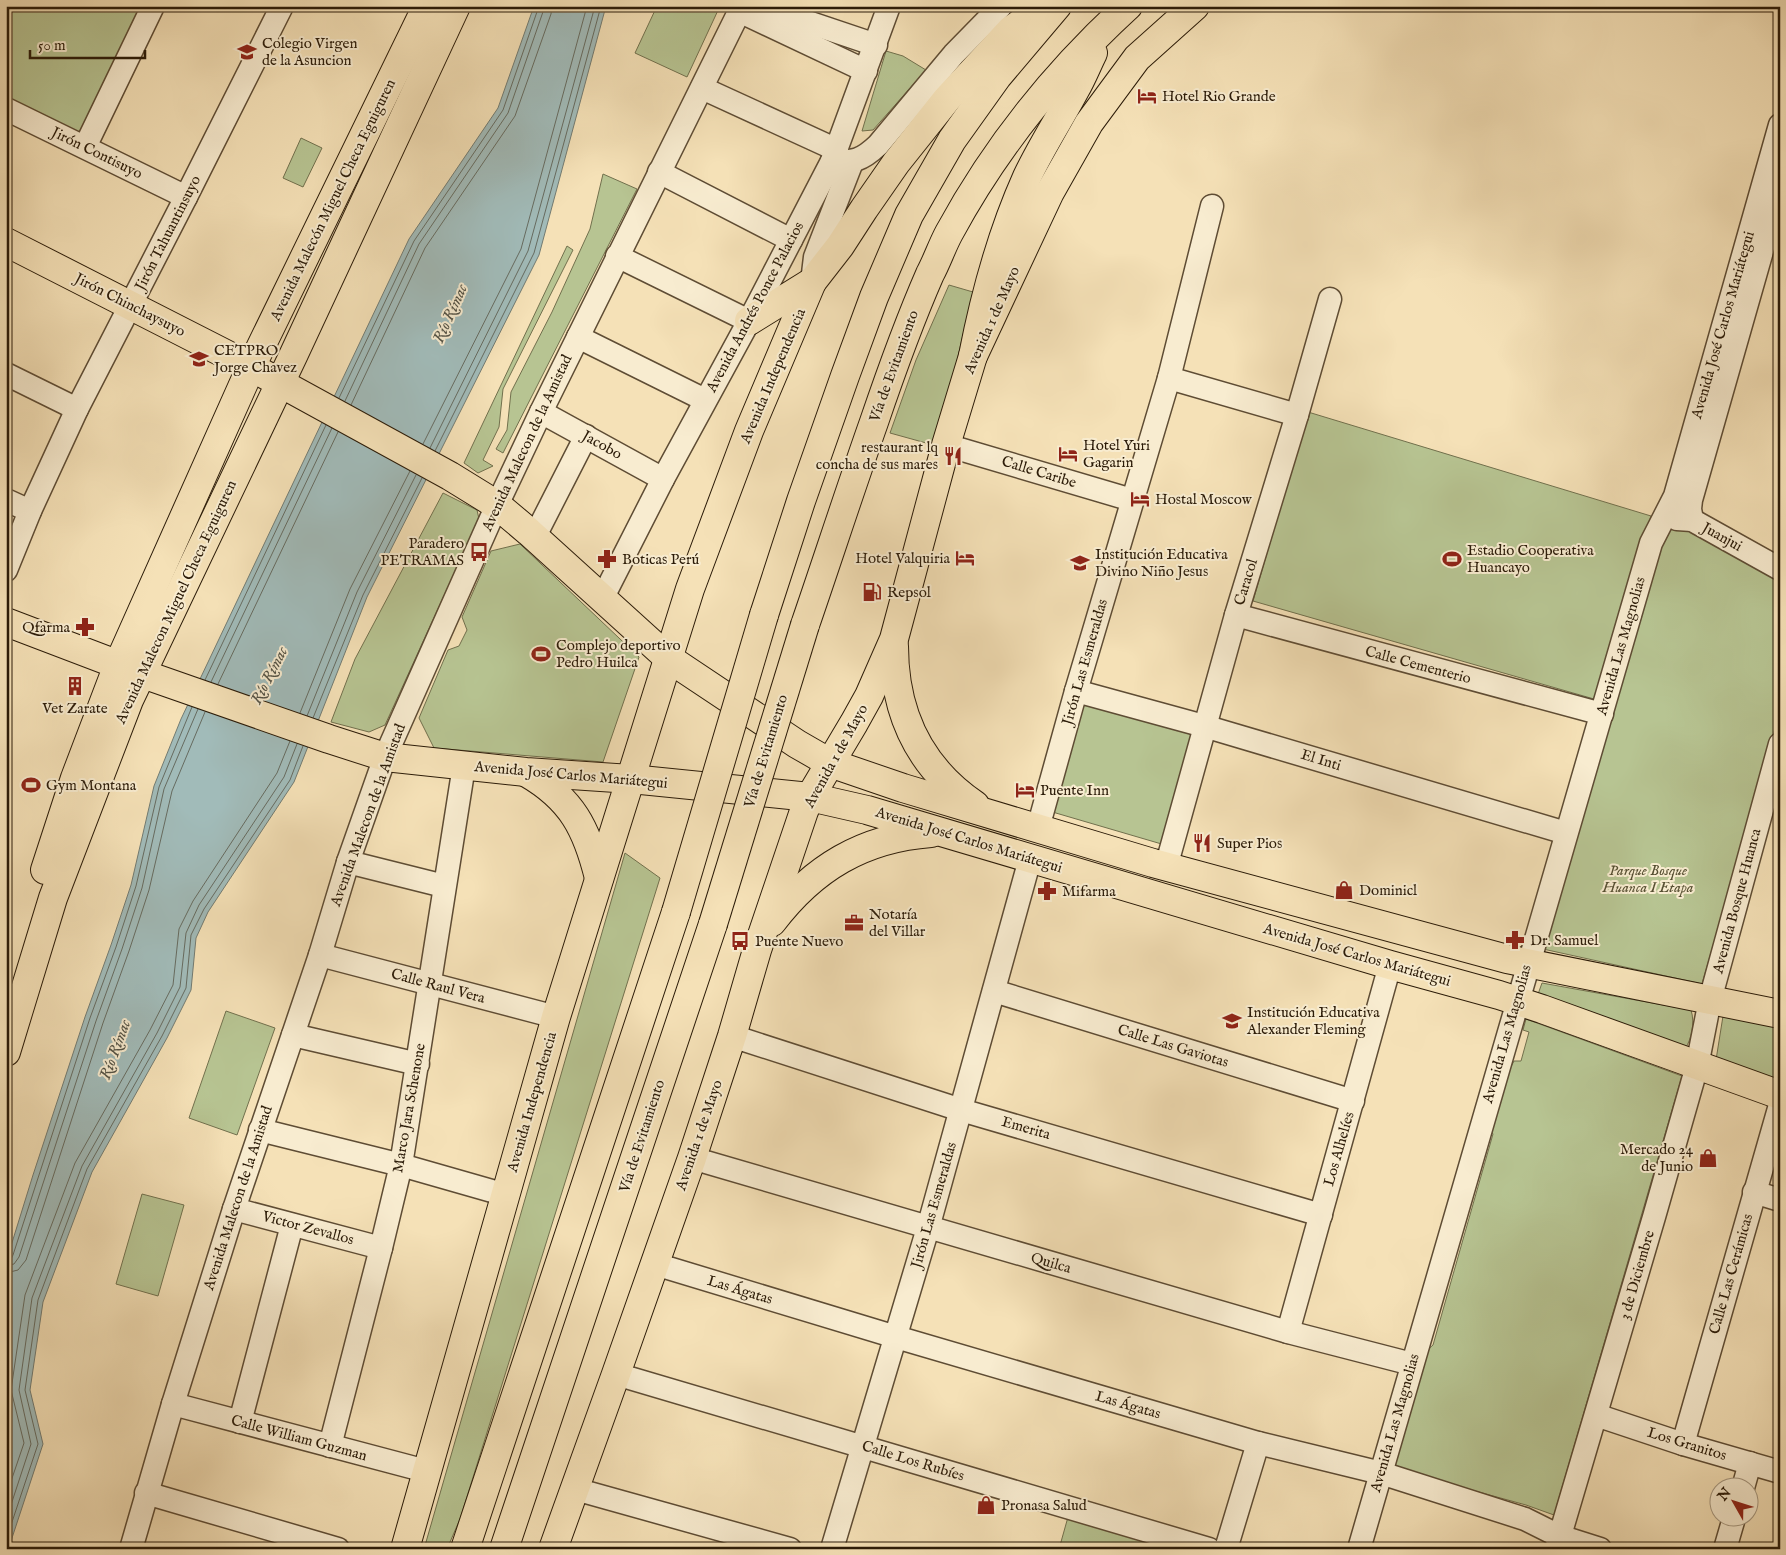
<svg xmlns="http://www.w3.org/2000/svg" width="1786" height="1555" viewBox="0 0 1786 1555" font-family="'IM FELL English',serif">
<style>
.green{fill:#b7c492;stroke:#71704d}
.water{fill:#a1bbb9;stroke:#727b72}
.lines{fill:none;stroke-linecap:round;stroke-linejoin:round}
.shore{stroke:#666b60;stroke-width:1}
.minor-casing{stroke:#5e4c34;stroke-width:25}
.major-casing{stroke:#2b1b08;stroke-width:30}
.highway-casing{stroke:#2b1b08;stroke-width:30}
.minor{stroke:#f8ecd0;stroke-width:22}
.major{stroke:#f5e1b7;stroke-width:28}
.highway{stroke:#f5e1b7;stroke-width:28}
.highway-bridge-casing{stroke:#2b1b08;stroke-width:30;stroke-linecap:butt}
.highway-bridge{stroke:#f5e1b7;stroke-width:28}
.labels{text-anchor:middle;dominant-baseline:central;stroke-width:4;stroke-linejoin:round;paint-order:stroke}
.poi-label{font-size:15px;fill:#2b1b08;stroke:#f8ecd0;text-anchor:start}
.street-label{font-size:15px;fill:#2b1b08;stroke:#f8ecd0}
.park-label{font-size:15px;font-style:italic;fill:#554e31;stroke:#f8ecd0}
.water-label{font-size:16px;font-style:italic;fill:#545346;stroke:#f8ecd0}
</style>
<rect width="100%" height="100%" fill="#f5e1b7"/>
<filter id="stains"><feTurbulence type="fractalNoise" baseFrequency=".004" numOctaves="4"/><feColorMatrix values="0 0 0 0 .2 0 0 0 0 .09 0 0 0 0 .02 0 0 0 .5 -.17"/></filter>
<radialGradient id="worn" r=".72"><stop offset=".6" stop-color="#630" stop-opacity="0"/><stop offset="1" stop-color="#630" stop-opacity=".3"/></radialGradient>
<g class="green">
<path d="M6,6H144L83,135L6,97Z"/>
<path d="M657,6H720L687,77L635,53Z"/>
<path d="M886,51L903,56L926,70L873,130L862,131Z"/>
<path d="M301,138L322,148L303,187L283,178Z"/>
<path d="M603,174L637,189L503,453L496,449L507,430L511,392L552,312L590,229Z"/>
<path d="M567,246L573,250L503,389L499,427L483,460L493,466L478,473L464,463Z"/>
<path d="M949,285L973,292L937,446L890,433L916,360Z"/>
<path d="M1308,412L1651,516L1594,699L1253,601Z"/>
<path d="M443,493L477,510L479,519L385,725L369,732L331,722L355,659Z"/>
<path d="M1677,525L1780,575V711L1702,984L1543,949L1662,539L1667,531Z"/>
<path d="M520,544L639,657L603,762L434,748L419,718L448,650L459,646L467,630L462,617L491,551Z"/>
<path d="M1081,696L1200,729L1165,845L1049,811Z"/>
<path d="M625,853L660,878L460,1519L447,1549H424Z"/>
<path d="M1542,983L1691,1010C1695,1023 1692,1038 1685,1049L1537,997Z"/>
<path d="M226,1011L275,1028L237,1135L189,1118Z"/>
<path d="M1723,1016L1780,1027V1083L1716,1060Z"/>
<path d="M1526,1019L1682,1076L1554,1515L1526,1505L1391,1468L1424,1353L1433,1345L1493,1134L1488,1127L1498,1091L1514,1061H1521L1529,1032L1523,1030Z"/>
<path d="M142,1194L184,1205L158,1296L116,1284Z"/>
<path d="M1068,1517L1183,1549H1059Z"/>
</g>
<path class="water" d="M534,6H606L539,255L367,597L294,782L208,912L196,938L191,990L167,1038L92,1172L43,1302L30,1390L43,1444L11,1541L6,1549V1262L33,1175L85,1017L111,945L131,885L154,786L181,719L409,239L498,108Z"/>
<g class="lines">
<g class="shore">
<path d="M339,398L414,241L503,110L539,6"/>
<path d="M345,401L419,244L508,113L545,6"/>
<path d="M351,405L425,248L515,116L551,14L552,6"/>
<path d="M423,444L521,249L587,6"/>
<path d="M430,448L528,251L595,6"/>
<path d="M435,451L534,253L601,6"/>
<path d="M205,680L326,425"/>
<path d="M211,682L332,428"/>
<path d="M218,684L338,432"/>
<path d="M300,713L350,589L410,471"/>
<path d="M307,716L357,592L416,475"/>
<path d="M313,718L363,595L422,478"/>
<path d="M6,1259H11L13,1255L90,1018L116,947L136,886L159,787L192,707"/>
<path d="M6,1266L14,1264L19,1257L96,1021L122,949L142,888L164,789L198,709"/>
<path d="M6,1273L18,1270L26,1260L103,1023L129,951L149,890L172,791L205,712"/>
<path d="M6,1496L24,1443L11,1390L25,1295L75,1163L150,1030L173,985L179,929L193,901L277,773L290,741"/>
<path d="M6,1520L31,1444L19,1390L32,1298L82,1166L157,1033L180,987L186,933L199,905L284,777L297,744"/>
<path d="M6,1540L38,1444L25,1390L38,1300L87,1169L162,1036L186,988L191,935L204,909L290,780L303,746"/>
</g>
<g class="minor-casing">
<g id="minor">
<path d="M760,6L876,45"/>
<path d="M739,11L866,71"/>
<path d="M702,88L837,150"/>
<path d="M6,109L186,197"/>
<path d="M85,147L153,6"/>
<path d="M832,161C854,162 861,161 878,145L954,54L1001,6"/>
<path d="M659,172L791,240"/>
<path d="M617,256L749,321"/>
<path d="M812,282L815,257L852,162"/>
<path d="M578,337L705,400"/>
<path d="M6,374L77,409"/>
<path d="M1169,378L1297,415"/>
<path d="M541,412L663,479"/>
<path d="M946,445L1132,500"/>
<path d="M6,500L30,511"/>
<path d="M1677,519L1692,520L1780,569"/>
<path d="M1692,520L1690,509L1691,500L1780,188"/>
<path d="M535,536L586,436"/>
<path d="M6,570L30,511L77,409L186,197L282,6"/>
<path d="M602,599L663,479L749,321L832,161L889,6"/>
<path d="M1236,615L1602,714"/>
<path d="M1076,691L1204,726L1566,833"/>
<path d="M1038,828L1076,691L1169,378L1212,206"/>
<path d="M348,862L444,886"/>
<path d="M1166,867L1236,615L1297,415L1330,299"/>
<path d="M320,955L556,1017"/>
<path d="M994,991L1353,1101"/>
<path d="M293,1035L418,1064"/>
<path d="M732,1036L961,1110L1321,1215"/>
<path d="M260,1130L401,1165L506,1195"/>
<path d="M692,1158L1288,1332L1412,1364"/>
<path d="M1754,1192L1780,1200"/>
<path d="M234,1209L381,1248"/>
<path d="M655,1264L896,1337L1258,1443L1381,1473L1525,1519L1559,1536L1600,1549"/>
<path d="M1288,1332L1390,965"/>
<path d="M616,1374L1209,1549"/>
<path d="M173,1404L426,1471"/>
<path d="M1596,1415L1683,1444L1780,1472"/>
<path d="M240,1422L292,1225"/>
<path d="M1683,1444L1780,1105"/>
<path d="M330,1446L381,1248L401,1165L464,766"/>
<path d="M1743,1488L1750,1463"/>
<path d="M575,1489L790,1549"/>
<path d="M146,1493L338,1549"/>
<path d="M131,1549L173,1404L234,1209L320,955L348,862L385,757L497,505L541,412L742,6"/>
<path d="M832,1549L928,1228L1030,859"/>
<path d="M1226,1549L1258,1443"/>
<path d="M1359,1549L1651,543L1675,496L1780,125"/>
<path d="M1556,1549L1654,1217L1697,1066L1710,1000L1780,744"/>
<path d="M1725,1549L1734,1518"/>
</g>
</g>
<g class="major-casing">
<g id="major">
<path d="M6,242L251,367L450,476L497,505L529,532L668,658L797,744L830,763L903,788L1153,863L1507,959L1780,1014"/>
<path d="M6,622L140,673L329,739L385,757L526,772L631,779L810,797L867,810L1390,965L1499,995L1542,1009L1780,1095"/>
<path d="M894,646C894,712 919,767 975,805"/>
<path d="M527,773C572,799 587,829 599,878"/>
<path d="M45,870L75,778L118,665L251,367L427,6"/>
<path d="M772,922C813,868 863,838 931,833"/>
<path d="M6,1052L53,898L129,700L293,356L456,6"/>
<path d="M405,1549L556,1017L690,589L749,431L812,282"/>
<path d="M553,1549L616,1374L692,1158L732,1036L757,950L804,811L810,797L854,723L869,696L894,639L946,445L973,356L1050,192L1089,123L1137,58L1195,6"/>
</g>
</g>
<g class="highway-casing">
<g id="highway">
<path d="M749,321L812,282L840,246L864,209L896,163L947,99L1011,30L1044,7"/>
<path d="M973,356C985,294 1001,235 1027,177C1041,147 1059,120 1075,90C1082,78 1087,65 1093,53"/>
<path d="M764,615L801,501L845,376L874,297L909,215L952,140L997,77L1057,6"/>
<path d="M805,625C828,558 850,490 874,422C891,372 909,322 930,274C937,261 942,246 949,233C995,148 1057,71 1128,6"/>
<path d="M465,1549L676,912"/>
<path d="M504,1549L713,924"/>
</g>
</g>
<use href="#minor" class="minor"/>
<use href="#major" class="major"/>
<use href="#highway" class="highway"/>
<g class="highway-bridge-casing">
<g id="highway-bridge">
<path d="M676,912L764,615"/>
<path d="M713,924L805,625"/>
</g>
</g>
<use href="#highway-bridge" class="highway-bridge"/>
</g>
<defs>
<g id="school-bare" transform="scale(1.5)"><path d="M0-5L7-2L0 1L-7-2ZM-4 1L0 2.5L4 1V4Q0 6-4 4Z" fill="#8f2418" stroke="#f8ecd0" stroke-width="2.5" paint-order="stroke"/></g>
<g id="hotel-bare" transform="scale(1.5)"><path d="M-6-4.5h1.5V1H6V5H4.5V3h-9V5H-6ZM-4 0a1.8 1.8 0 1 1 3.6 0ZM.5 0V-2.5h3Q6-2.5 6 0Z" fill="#8f2418" stroke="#f8ecd0" stroke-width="2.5" paint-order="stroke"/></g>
<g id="university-bare" transform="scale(1.5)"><path d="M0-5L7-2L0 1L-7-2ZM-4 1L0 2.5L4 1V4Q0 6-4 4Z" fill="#8f2418" stroke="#f8ecd0" stroke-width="2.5" paint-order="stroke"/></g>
<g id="restaurant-bare" transform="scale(1.5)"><path d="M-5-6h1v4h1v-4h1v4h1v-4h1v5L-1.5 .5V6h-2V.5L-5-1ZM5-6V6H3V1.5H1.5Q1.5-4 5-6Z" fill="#8f2418" stroke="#f8ecd0" stroke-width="2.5" paint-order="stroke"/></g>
<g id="bus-bare" transform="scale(1.5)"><path d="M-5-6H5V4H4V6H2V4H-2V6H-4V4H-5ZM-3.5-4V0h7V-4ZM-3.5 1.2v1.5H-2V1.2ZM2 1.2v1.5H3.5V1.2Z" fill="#8f2418" stroke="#f8ecd0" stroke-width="2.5" paint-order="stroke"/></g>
<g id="pharmacy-bare" transform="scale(1.5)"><path d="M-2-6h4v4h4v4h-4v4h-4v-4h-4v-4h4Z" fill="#8f2418" stroke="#f8ecd0" stroke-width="2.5" paint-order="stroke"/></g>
<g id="stadium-bare" transform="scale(1.5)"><path d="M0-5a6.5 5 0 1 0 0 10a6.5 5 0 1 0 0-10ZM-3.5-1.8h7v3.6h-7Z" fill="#8f2418" stroke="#f8ecd0" stroke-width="2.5" paint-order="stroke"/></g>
<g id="fuel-bare" transform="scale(1.5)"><path d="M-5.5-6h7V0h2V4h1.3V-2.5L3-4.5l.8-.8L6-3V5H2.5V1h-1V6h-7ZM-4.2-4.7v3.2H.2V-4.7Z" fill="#8f2418" stroke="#f8ecd0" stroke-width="2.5" paint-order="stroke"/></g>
<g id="building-bare" transform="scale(1.5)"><path d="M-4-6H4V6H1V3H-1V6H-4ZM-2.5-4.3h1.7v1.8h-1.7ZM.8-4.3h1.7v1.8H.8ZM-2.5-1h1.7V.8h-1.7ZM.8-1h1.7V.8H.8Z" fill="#8f2418" stroke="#f8ecd0" stroke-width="2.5" paint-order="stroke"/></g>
<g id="shop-bare" transform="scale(1.5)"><path d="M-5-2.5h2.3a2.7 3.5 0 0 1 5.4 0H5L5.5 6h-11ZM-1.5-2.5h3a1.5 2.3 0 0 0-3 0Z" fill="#8f2418" stroke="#f8ecd0" stroke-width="2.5" paint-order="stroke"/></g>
<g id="office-bare" transform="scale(1.5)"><path d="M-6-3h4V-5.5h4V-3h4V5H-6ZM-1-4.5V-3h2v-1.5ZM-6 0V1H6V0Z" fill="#8f2418" stroke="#f8ecd0" stroke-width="2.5" paint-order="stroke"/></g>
</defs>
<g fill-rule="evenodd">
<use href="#school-bare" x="247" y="52"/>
<use href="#hotel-bare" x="1147" y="96"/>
<use href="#university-bare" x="199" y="359"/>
<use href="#hotel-bare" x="1068" y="454"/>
<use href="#restaurant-bare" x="953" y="456"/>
<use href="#hotel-bare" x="1140" y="499"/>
<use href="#bus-bare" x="479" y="552"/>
<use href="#hotel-bare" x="965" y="558"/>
<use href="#pharmacy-bare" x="607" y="559"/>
<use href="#stadium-bare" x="1452" y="559"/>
<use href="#school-bare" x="1080" y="563"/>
<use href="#fuel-bare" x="872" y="592"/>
<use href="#pharmacy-bare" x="85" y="627"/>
<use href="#stadium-bare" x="541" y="654"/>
<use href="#building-bare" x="75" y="686"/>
<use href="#stadium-bare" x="31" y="785"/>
<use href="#hotel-bare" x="1025" y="790"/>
<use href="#restaurant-bare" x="1202" y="843"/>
<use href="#shop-bare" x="1344" y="890"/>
<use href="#pharmacy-bare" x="1047" y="891"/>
<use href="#office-bare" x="854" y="923"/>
<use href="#pharmacy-bare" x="1515" y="940"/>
<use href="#bus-bare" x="740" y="941"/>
<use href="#school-bare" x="1232" y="1021"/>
<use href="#shop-bare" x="1708" y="1158"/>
<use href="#shop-bare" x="986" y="1505"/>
</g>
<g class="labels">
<g class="poi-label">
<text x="262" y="43">Colegio Virgen<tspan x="262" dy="17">de la Asuncion</tspan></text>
<text x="1162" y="96">Hotel Rio Grande</text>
<text x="214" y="350">CETPRO<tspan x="214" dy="17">Jorge Chavez</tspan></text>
<text x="1083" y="445">Hotel Yuri<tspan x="1083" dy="17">Gagarin</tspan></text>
<text x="938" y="447" text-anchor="end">restaurant lq<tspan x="938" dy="17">concha de sus mares</tspan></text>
<text x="1155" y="499">Hostal Moscow</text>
<text x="464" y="543" text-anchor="end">Paradero<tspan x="464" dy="17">PETRAMAS</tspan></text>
<text x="1467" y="550">Estadio Cooperativa<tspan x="1467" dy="17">Huancayo</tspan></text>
<text x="1095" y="554">Institución Educativa<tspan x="1095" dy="17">Divino Niño Jesus</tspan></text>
<text x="950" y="558" text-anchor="end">Hotel Valquiria</text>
<text x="622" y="559">Boticas Perú</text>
<text x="887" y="592">Repsol</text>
<text x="70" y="627" text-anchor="end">Qfarma</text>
<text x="556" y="645">Complejo deportivo<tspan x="556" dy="17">Pedro Huilca</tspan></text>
<text x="75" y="708" text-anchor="middle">Vet Zarate</text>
<text x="46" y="785">Gym Montana</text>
<text x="1040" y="790">Puente Inn</text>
<text x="1217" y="843">Super Pios</text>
<text x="1359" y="890">Dominicl</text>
<text x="1062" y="891">Mifarma</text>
<text x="869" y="914">Notaría<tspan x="869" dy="17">del Villar</tspan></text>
<text x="1530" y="940">Dr. Samuel</text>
<text x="755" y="941">Puente Nuevo</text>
<text x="1247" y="1012">Institución Educativa<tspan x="1247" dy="17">Alexander Fleming</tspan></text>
<text x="1693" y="1149" text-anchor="end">Mercado 24<tspan x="1693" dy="17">de Junio</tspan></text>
<text x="1001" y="1505">Pronasa Salud</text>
</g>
<g class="street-label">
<text transform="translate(97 153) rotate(26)">Jirón Contisuyo</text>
<text transform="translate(333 200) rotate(-64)">Avenida Malecón Miguel Checa Eguiguren</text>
<text transform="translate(168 233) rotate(-63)">Jirón Tahuantinsuyo</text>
<text transform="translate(130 305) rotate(27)">Jirón Chinchaysuyo</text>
<text transform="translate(755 307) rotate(-62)">Avenida Andrés Ponce Palacios</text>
<text transform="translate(992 320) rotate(-66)">Avenida 1 de Mayo</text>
<text transform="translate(1723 325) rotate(-74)">Avenida José Carlos Mariátegui</text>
<text transform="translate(894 366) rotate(-70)">Vía de Evitamiento</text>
<text transform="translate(773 376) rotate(-67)">Avenida Independencia</text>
<text transform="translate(527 443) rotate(-65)">Avenida Malecon de la Amistad</text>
<text transform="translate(602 445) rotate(29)">Jacobo</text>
<text transform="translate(1039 472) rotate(17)">Calle Caribe</text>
<text transform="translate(1722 537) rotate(29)">Juanjui</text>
<text transform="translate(1246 582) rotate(-73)">Caracol</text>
<text transform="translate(176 602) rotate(-65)">Avenida Malecon Miguel Checa Eguiguren</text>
<text transform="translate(1621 646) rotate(-74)">Avenida Las Magnolias</text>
<text transform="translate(1085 662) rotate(-74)">Jirón Las Esmeraldas</text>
<text transform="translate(1418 665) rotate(15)">Calle Cementerio</text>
<text transform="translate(766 751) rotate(-73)">Vía de Evitamiento</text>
<text transform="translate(836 756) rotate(-61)">Avenida 1 de Mayo</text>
<text transform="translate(1321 760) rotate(17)">El Inti</text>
<text transform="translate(571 775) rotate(5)">Avenida José Carlos Mariátegui</text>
<text transform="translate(368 815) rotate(-70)">Avenida Malecon de la Amistad</text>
<text transform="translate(969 840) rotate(17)">Avenida José Carlos Mariátegui</text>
<text transform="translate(1737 901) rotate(-75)">Avenida Bosque Huanca</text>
<text transform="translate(1357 955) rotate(16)">Avenida José Carlos Mariátegui</text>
<text transform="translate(438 986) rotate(15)">Calle Raul Vera</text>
<text transform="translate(1507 1034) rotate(-74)">Avenida Las Magnolias</text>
<text transform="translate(1173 1046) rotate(17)">Calle Las Gaviotas</text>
<text transform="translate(532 1102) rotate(-74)">Avenida Independencia</text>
<text transform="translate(409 1108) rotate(-80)">Marco Jara Schenone</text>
<text transform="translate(1026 1128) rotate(16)">Emerita</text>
<text transform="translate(699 1135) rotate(-71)">Avenida 1 de Mayo</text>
<text transform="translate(642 1136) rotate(-72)">Vía de Evitamiento</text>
<text transform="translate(1339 1149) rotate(-74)">Los Alhelíes</text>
<text transform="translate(238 1198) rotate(-72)">Avenida Malecon de la Amistad</text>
<text transform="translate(934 1205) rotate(-74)">Jirón Las Esmeraldas</text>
<text transform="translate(308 1228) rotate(15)">Victor Zevallos</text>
<text transform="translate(1051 1263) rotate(16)">Quilca</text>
<text transform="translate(1731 1274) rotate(-74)">Calle Las Cerámicas</text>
<text transform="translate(1637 1275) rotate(-74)">3 de Diciembre</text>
<text transform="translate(740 1290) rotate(17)">Las Ágatas</text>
<text transform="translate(1128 1405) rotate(16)">Las Ágatas</text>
<text transform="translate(1395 1423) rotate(-74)">Avenida Las Magnolias</text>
<text transform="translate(299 1438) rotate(15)">Calle William Guzman</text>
<text transform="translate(1687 1444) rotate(17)">Los Granitos</text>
<text transform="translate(913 1461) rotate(17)">Calle Los Rubíes</text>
</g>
<g class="park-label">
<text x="1648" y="870">Parque Bosque<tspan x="1648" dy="17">Huanca I Etapa</tspan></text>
</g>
<g class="water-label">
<text transform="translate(451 314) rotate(-66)">Río Rímac</text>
<text transform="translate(270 676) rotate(-63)">Río Rímac</text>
<text transform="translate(116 1050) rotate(-70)">Río Rímac</text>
</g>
</g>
<rect width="1786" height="1555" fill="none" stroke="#f5e1b7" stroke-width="25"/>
<rect x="8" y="8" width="1771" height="1540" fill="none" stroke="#2b1b08" stroke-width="2.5"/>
<rect x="12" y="12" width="1761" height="1530" fill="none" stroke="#2b1b08"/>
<g transform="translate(1734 1502) rotate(309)"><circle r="24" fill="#f8ecd0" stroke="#a69880"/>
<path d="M0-4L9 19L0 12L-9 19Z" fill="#8f2418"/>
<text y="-8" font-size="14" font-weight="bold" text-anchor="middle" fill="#2b1b08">N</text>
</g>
<path d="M30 50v8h115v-8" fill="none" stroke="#2b1b08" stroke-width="2.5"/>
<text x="38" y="50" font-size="15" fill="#2b1b08" stroke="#f8ecd0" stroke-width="4" paint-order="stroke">50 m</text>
<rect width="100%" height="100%" filter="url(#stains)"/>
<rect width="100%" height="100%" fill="url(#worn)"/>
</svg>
